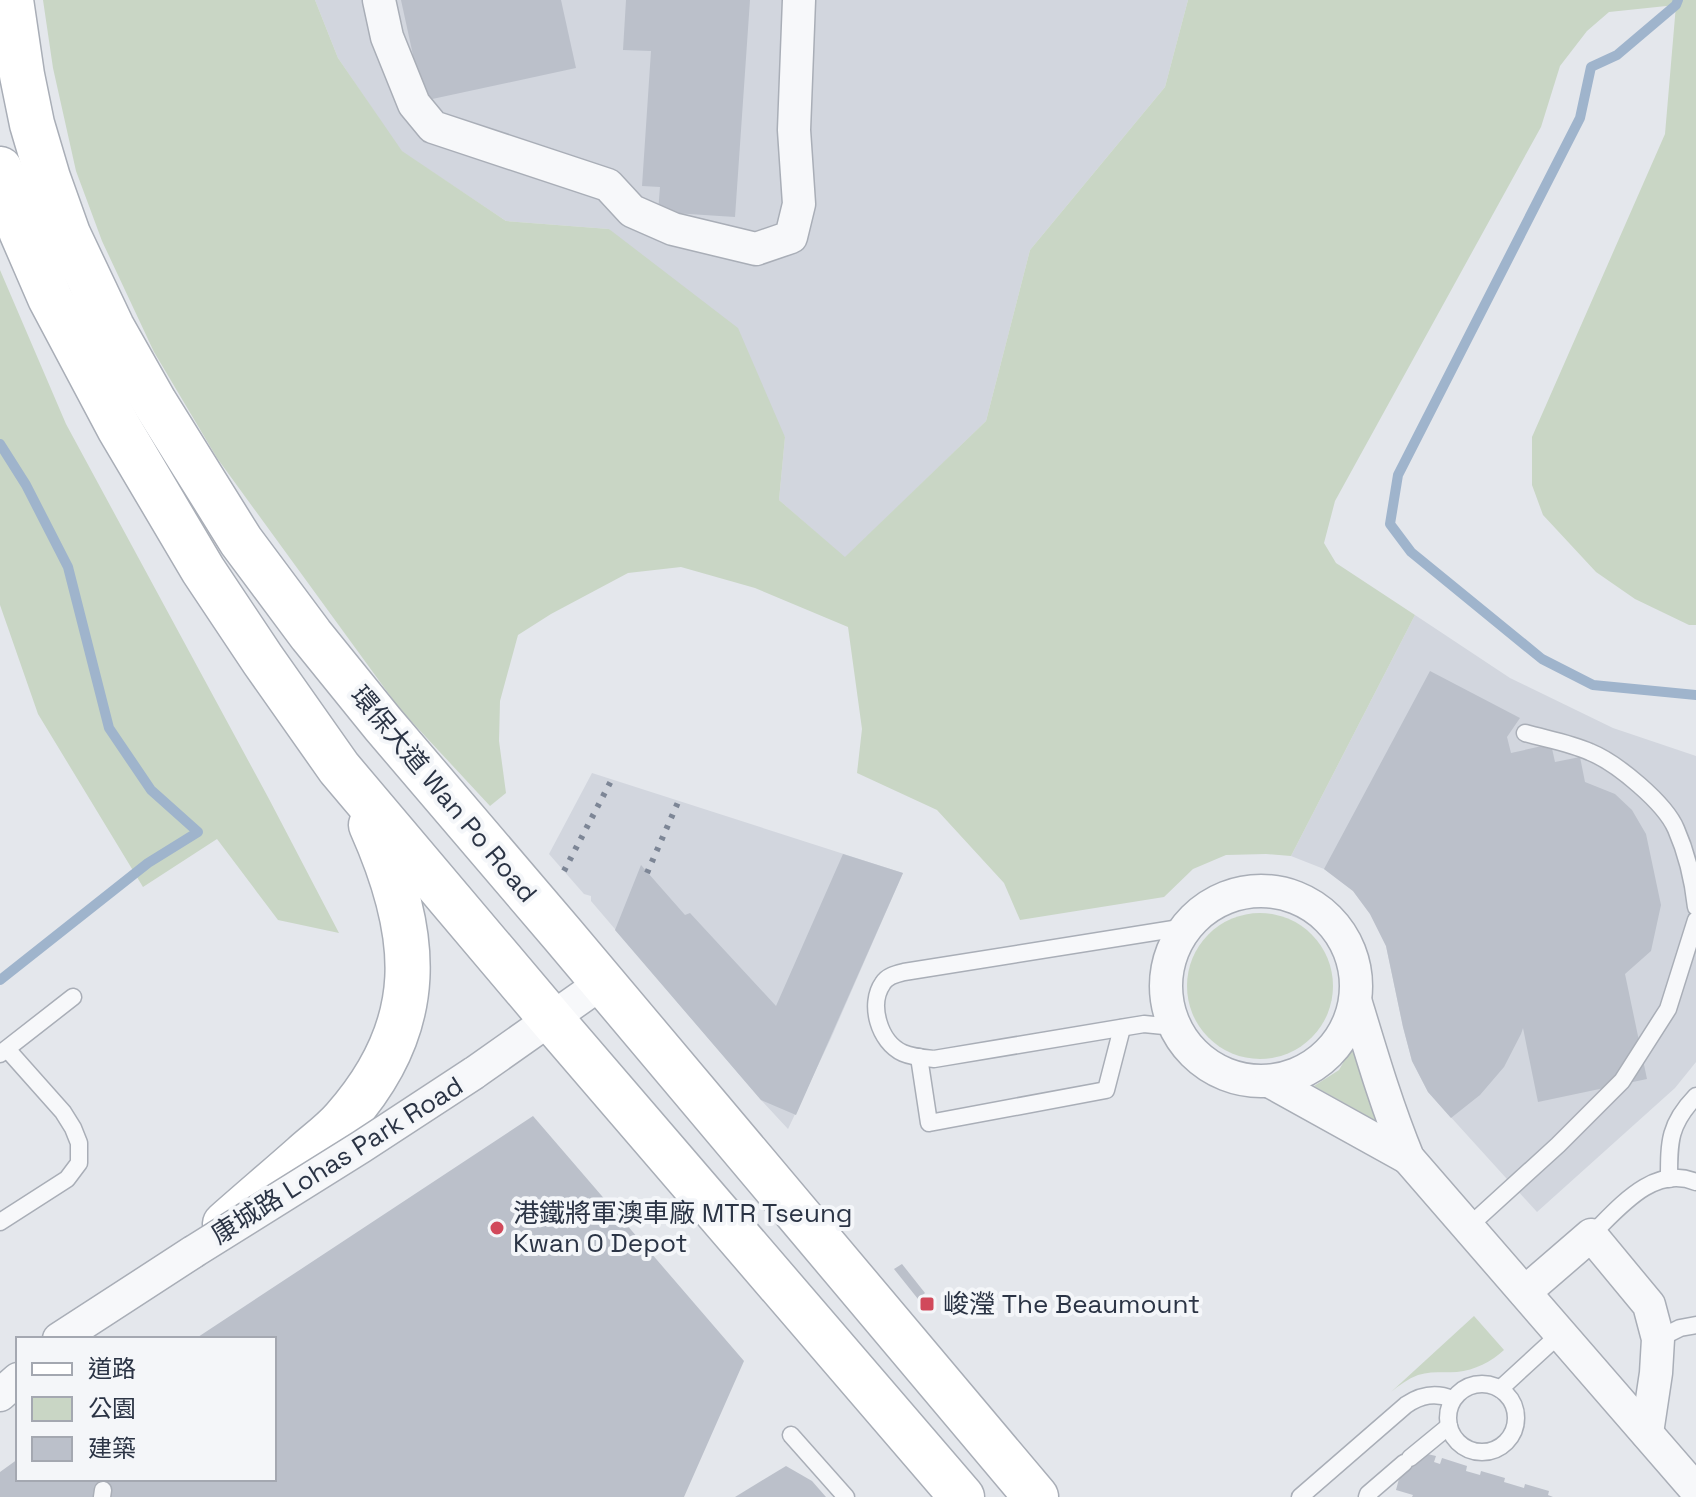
<svg xmlns="http://www.w3.org/2000/svg" width="1696" height="1497" viewBox="0 0 1696 1497" font-family="'Space Grotesk','Noto Sans TC',sans-serif">
<style>
.built{fill:#d2d6de}
.green{fill:#c9d6c5}
.lines{fill:none;stroke-linecap:round;stroke-linejoin:round}
.stream{stroke:#9fb4cc;stroke-width:10}
.building{fill:#bbc0ca}
.service-casing{stroke:#a9aeb7;stroke-width:19}
.minor-casing{stroke:#a9aeb7;stroke-width:35}
.secondary-casing{stroke:#a9aeb7;stroke-width:47}
.service{stroke:#f7f8fa;stroke-width:16}
.minor{stroke:#f7f8fa;stroke-width:32}
.secondary{stroke:#fff;stroke-width:44}
.rail{stroke:#7d8696;stroke-width:6;stroke-dasharray:4 8;stroke-linecap:butt}
.minor-bridge-casing{stroke:#a9aeb7;stroke-width:35;stroke-linecap:butt}
.minor-bridge{stroke:#f7f8fa;stroke-width:32}
.poi-dot{fill:#d1495b;stroke:#f4f6f9;stroke-width:3}
.labels{text-anchor:middle;dominant-baseline:central;stroke-width:8;stroke-linejoin:round;paint-order:stroke}
.street-label{font-size:26px;fill:#2b3445;stroke:#f4f6f9}
.poi-label{font-size:26px;fill:#2b3445;stroke:#f4f6f9;text-anchor:start}
</style>
<rect width="100%" height="100%" fill="#e4e7ec"/>
<g class="built">
<path d="M315,0H1188L1165,87L1030,250L986,421L845,558L779,500L785,437L609,229L506,221L401,151L338,58Z"/>
<path d="M1415,615L1510,678L1613,728L1696,756V1062L1675,1088L1537,1212L1428,1092L1412,1061L1403,1027L1386,946L1370,914L1353,891L1324,869L1291,856Z"/>
<path d="M592,773L903,873L831,1038L788,1129L761,1100L591,901V896L584,894L549,854Z"/>
</g>
<g class="green">
<path d="M43,0H315L338,58L402,151L506,221L609,229L738,328L785,437L779,500L845,557L986,421L1030,250L1165,87L1188,0H1696V625H1689L1635,599L1596,572L1543,515L1532,485V437L1665,134L1676,5L1609,12L1587,31L1560,66L1541,127L1335,501L1324,543L1336,563L1415,615L1291,856L1266,854L1226,855L1193,869L1164,897L1020,920L1004,883L937,810L857,773L862,729L848,627L755,588L681,567L628,573L551,614L518,635L500,701L499,741L506,793L490,806L399,708L217,458L154,352L102,241L76,171L53,68Z"/>
<path d="M0,270L66,424L269,799L339,933L278,920L217,839L143,887L38,714L0,605Z"/>
<circle cx="1260" cy="986" r="73"/>
<path d="M1352,1047L1378,1122L1314,1086L1339,1070Z"/>
<path d="M1474,1316L1504,1350C1491,1362 1475,1370 1457,1372C1444,1373 1431,1371 1418,1375C1408,1379 1399,1385 1391,1392Z"/>
</g>
<g class="lines">
<g class="stream">
<path d="M1678,0L1676,5L1617,55L1591,67L1580,118L1398,475L1390,524L1411,552L1542,659L1593,685L1696,695"/>
<path d="M0,444L26,485L68,567L109,728L151,790L198,832L148,863L0,980"/>
</g>
</g>
<g class="building">
<path d="M401,0H561L576,68L423,101Z"/>
<path d="M626,0H750L735,217L658,212L660,187L642,186L651,51L623,50Z"/>
<path d="M1430,671L1520,718L1507,737L1511,753L1551,744L1555,762L1580,757L1585,782L1615,794L1632,810L1646,834L1661,905L1651,951L1625,974L1647,1079L1538,1102L1523,1028L1521,1034L1504,1067L1480,1095L1451,1118L1428,1092L1412,1061L1403,1027L1386,946L1370,914L1353,891L1324,869Z"/>
<path d="M843,854L903,873L796,1115L761,1100L615,930L641,865L685,915L690,913L776,1006Z"/>
<path d="M533,1116L744,1361L684,1497H0V1472L18,1459V1479H274V1339H195Z"/>
<path d="M902,1264L925,1293L918,1299L894,1269Z"/>
<path d="M1423,1453L1436,1456L1434,1462L1440,1464L1442,1458L1467,1466L1466,1471L1480,1475L1481,1471L1505,1478L1504,1482L1524,1488L1525,1484L1549,1491L1548,1495L1553,1497H1412L1413,1495L1396,1490L1405,1456Z"/>
<path d="M786,1466L812,1481L826,1497H735Z"/>
</g>
<g class="lines">
<g class="service-casing">
<g id="service">
<path d="M1525,733C1546,739 1570,743 1590,752C1617,763 1665,803 1676,829C1687,854 1693,880 1696,907"/>
<path d="M1174,1027L1144,1024L934,1059C924,1058 912,1057 903,1053C879,1042 868,1004 883,983C887,976 896,974 904,972L1186,927"/>
<path d="M0,1054L73,997"/>
<path d="M919,1057L929,1123L1106,1090L1122,1028"/>
<path d="M1669,1179C1669,1141 1669,1124 1696,1096"/>
<path d="M0,1222L67,1179L79,1163V1143L73,1128L63,1112L7,1049"/>
<path d="M1468,1227L1558,1145L1622,1081L1668,1009L1696,920"/>
<path d="M1591,1235C1618,1209 1653,1164 1696,1182"/>
<path d="M1658,1339L1680,1328L1696,1325"/>
<circle cx="1482" cy="1418" r="34"/>
<path d="M1500,1389L1561,1333"/>
<path d="M791,1435L846,1497"/>
<path d="M1410,1458L1449,1426"/>
<path d="M102,1497L103,1490"/>
<path d="M1300,1497L1406,1405C1421,1395 1435,1392 1452,1399"/>
<path d="M1367,1497L1368,1494L1404,1463"/>
</g>
</g>
<g class="minor-casing">
<g id="minor">
<path d="M379,0L387,37L414,104L433,127L608,185L632,211L673,229L756,249L791,237L799,204L794,130L799,0"/>
<circle cx="1261" cy="986" r="95"/>
<path d="M1356,1003C1372,1056 1387,1107 1408,1158L1696,1490"/>
<path d="M474,1073L603,982"/>
<path d="M1271,1082L1408,1158"/>
<path d="M1525,1292L1591,1235L1649,1305L1658,1339L1656,1373L1647,1433"/>
<path d="M59,1339L193,1252"/>
<path d="M0,1395L18,1379"/>
</g>
</g>
<g class="secondary-casing">
<g id="secondary">
<path d="M11,0L22,75L32,124L48,178L68,234L112,327L155,403L241,541L311,635L383,724L563,935L1036,1497"/>
<path d="M0,169L21,231L50,298L119,428L203,570L263,660L339,768L552,1020L962,1497"/>
<path d="M225,1224C251,1201 277,1179 303,1156C316,1144 332,1133 344,1119C428,1024 420,935 371,825"/>
</g>
</g>
<use href="#service" class="service"/>
<use href="#minor" class="minor"/>
<use href="#secondary" class="secondary"/>
<g class="rail">
<path d="M564,871L612,779"/>
<path d="M647,873L679,800"/>
</g>
<g class="minor-bridge-casing">
<path id="minor-bridge" d="M193,1252L361,1147L474,1073"/>
</g>
<use href="#minor-bridge" class="minor-bridge"/>
</g>
<g class="poi-dot">
<circle cx="497" cy="1228" r="8"/>
<rect x="919" y="1296" width="16" height="16" rx="4"/>
</g>
<g class="labels">
<g class="street-label">
<text transform="translate(444 794) rotate(50)">環保大道 Wan Po Road</text>
<text transform="translate(337 1160) rotate(-32)">康城路 Lohas Park Road</text>
</g>
<g class="poi-label">
<text x="513" y="1213">港鐵將軍澳車廠 MTR Tseung<tspan x="513" dy="30">Kwan O Depot</tspan></text>
<text x="943" y="1304">峻瀅 The Beaumount</text>
</g>
</g>
<rect x="16" y="1337" width="260" height="144" fill="#f4f6f9" stroke="#a4a8b1" stroke-width="2"/>
<rect x="32" y="1363" width="40" height="12" fill="#ffffff" stroke="#a4a8b1" stroke-width="2"/>
<text x="88" y="1377" font-size="24" fill="#2b3445">道路</text>
<rect x="32" y="1397" width="40" height="24" fill="#c9d6c5" stroke="#a4a8b1" stroke-width="2"/>
<text x="88" y="1417" font-size="24" fill="#2b3445">公園</text>
<rect x="32" y="1437" width="40" height="24" fill="#bbc0ca" stroke="#a4a8b1" stroke-width="2"/>
<text x="88" y="1457" font-size="24" fill="#2b3445">建築</text>
</svg>
